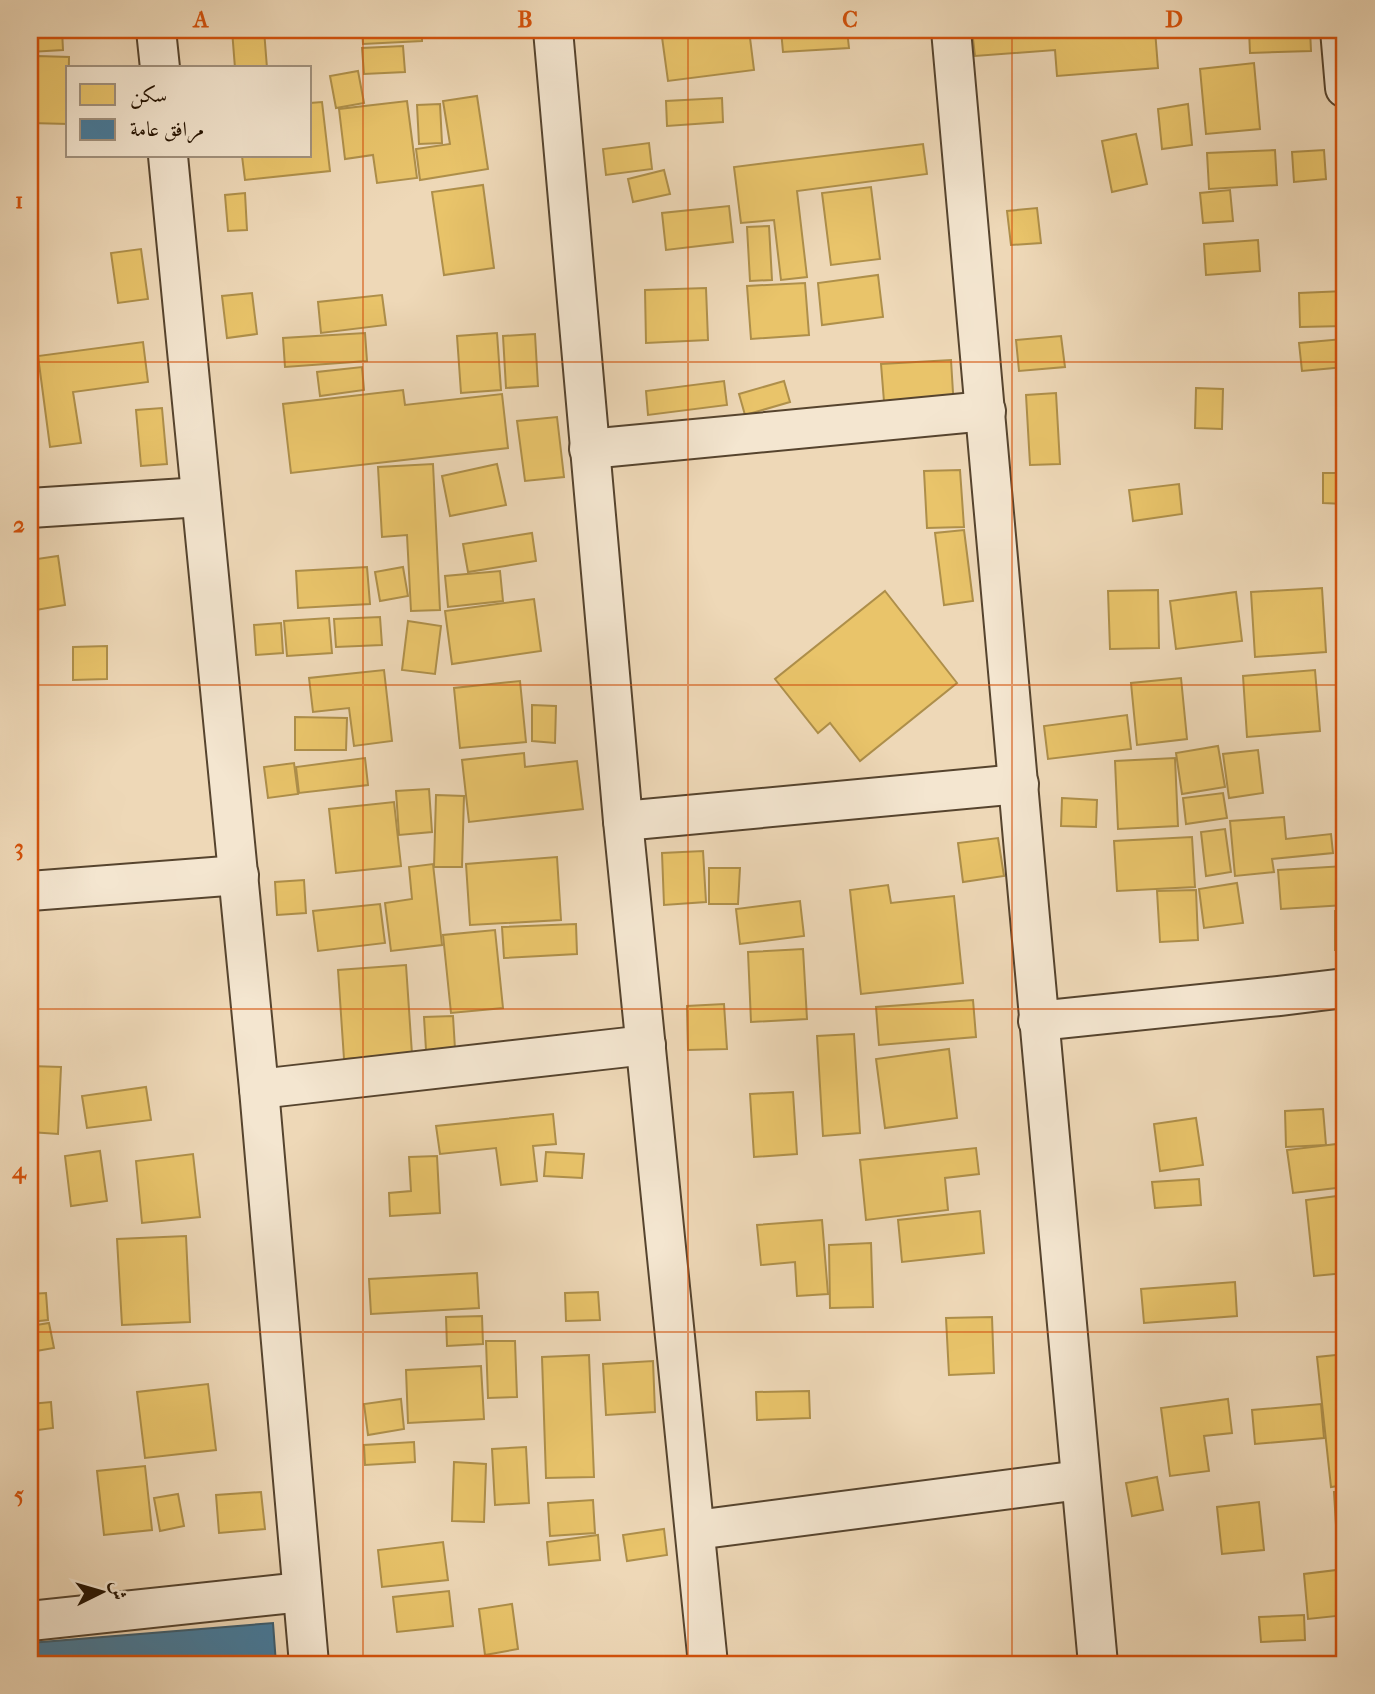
<svg xmlns="http://www.w3.org/2000/svg" width="1375" height="1694" viewBox="0 0 1375 1694" font-family="'IM FELL French Canon',Amiri,serif">
<style>
.homes{fill:#e9c46a;stroke:#ae8f4a;stroke-width:2}
.public{fill:#457b9d;stroke:#3b5c6e;stroke-width:2}
.lines{fill:none;stroke-linecap:round;stroke-linejoin:round}
.street-casing{stroke:#56442e;stroke-width:42}
.street{stroke:#f4e6d0;stroke-width:38}
.grid{fill:none;stroke:#d4520b;stroke-width:2;stroke-opacity:0.55}
.neatline{fill:none;stroke:#d4520b;stroke-width:2.5}
.grid-label{font-size:23px;text-anchor:middle;font-weight:bold;fill:#d4520b}
</style>
<rect width="100%" height="100%" fill="#eed8b7"/>
<filter id="stains"><feTurbulence type="fractalNoise" baseFrequency=".00286" numOctaves="4"/><feColorMatrix values="0 0 0 0 .2 0 0 0 0 .09 0 0 0 0 .02 0 0 0 .5 -.17"/></filter>
<radialGradient id="worn" r=".72"><stop offset=".6" stop-color="#630" stop-opacity="0"/><stop offset="1" stop-color="#630" stop-opacity=".3"/></radialGradient>
<g class="homes">
<path d="M30,30H62L63,50L30,52Z"/>
<path d="M66,30H122V34L66,38Z"/>
<path d="M232,30H264L267,68H235Z"/>
<path d="M362,30H422V41L363,44Z"/>
<path d="M661,30H749L754,70L668,81Z"/>
<path d="M781,30H847L849,48L783,52Z"/>
<path d="M972,30H1155L1158,68L1057,76L1055,50L975,56Z"/>
<path d="M1249,30H1310L1311,51L1250,53Z"/>
<path d="M403,46L405,72L364,74L362,48Z"/>
<path d="M37,56L69,57L68,124L30,123V88H36Z"/>
<path d="M1254,63L1260,129L1206,134L1200,69Z"/>
<path d="M358,71L364,103L336,108L330,76Z"/>
<path d="M477,96L488,169L420,180L416,149L450,144L443,101Z"/>
<path d="M722,98L723,122L667,126L666,101Z"/>
<path d="M407,101L417,178L377,183L373,155L345,159L339,109Z"/>
<path d="M322,102L330,171L245,180L242,156H310V103Z"/>
<path d="M440,104L442,143L419,144L417,105Z"/>
<path d="M1188,104L1192,145L1162,149L1158,109Z"/>
<path d="M1136,134L1147,184L1112,192L1102,141Z"/>
<path d="M649,143L652,169L606,175L603,149Z"/>
<path d="M923,144L927,174L797,191L807,277L781,280L774,220L741,223L734,167Z"/>
<path d="M1275,150L1277,185L1209,189L1207,153Z"/>
<path d="M1324,150L1326,179L1294,182L1292,152Z"/>
<path d="M664,170L670,194L633,202L628,179Z"/>
<path d="M483,185L494,268L444,275L432,192Z"/>
<path d="M871,187L880,259L831,265L822,193Z"/>
<path d="M1230,190L1233,221L1203,223L1200,193Z"/>
<path d="M245,193L247,230L228,231L225,195Z"/>
<path d="M729,206L733,242L666,250L662,213Z"/>
<path d="M1037,208L1041,243L1011,245L1007,211Z"/>
<path d="M769,226L772,280L750,281L747,227Z"/>
<path d="M1258,240L1260,271L1206,275L1204,244Z"/>
<path d="M141,249L148,299L118,303L111,253Z"/>
<path d="M878,275L883,317L822,325L818,283Z"/>
<path d="M805,283L809,335L751,339L747,286Z"/>
<path d="M706,288L708,340L646,343L645,290Z"/>
<path d="M1345,291V326L1300,327L1299,293Z"/>
<path d="M252,293L257,334L227,338L222,296Z"/>
<path d="M382,295L386,325L321,333L318,302Z"/>
<path d="M365,333L367,361L285,367L283,338Z"/>
<path d="M497,333L501,390L461,393L457,336Z"/>
<path d="M535,334L538,386L506,388L503,336Z"/>
<path d="M1061,336L1065,367L1019,371L1016,340Z"/>
<path d="M1343,339L1345,367L1302,371L1299,343Z"/>
<path d="M143,342L148,382L73,392L81,443L50,447L38,356Z"/>
<path d="M951,360L954,409L885,414L881,364Z"/>
<path d="M362,367L364,390L320,396L317,372Z"/>
<path d="M35,380L37,413H30V381Z"/>
<path d="M724,381L727,405L648,415L646,391Z"/>
<path d="M784,381L790,402L745,415L739,394Z"/>
<path d="M1196,388L1223,389L1222,429L1195,428Z"/>
<path d="M403,390L405,405L502,394L508,448L291,473L283,404Z"/>
<path d="M1056,393L1060,464L1030,465L1026,395Z"/>
<path d="M162,408L167,464L141,466L136,410Z"/>
<path d="M557,417L564,477L525,481L517,421Z"/>
<path d="M433,464L440,610L411,611L407,535L382,537L378,467Z"/>
<path d="M497,464L506,505L450,516L442,476Z"/>
<path d="M960,470L964,527L927,528L924,471Z"/>
<path d="M1323,473H1345V504L1323,503Z"/>
<path d="M1179,484L1182,514L1133,521L1129,490Z"/>
<path d="M964,530L973,601L944,605L935,533Z"/>
<path d="M532,533L536,561L468,572L463,544Z"/>
<path d="M58,556L65,605L30,611V560Z"/>
<path d="M367,567L370,604L298,608L296,571Z"/>
<path d="M403,567L408,596L380,601L375,572Z"/>
<path d="M500,571L503,601L448,607L445,576Z"/>
<path d="M1322,588L1326,652L1255,657L1251,592Z"/>
<path d="M1158,590L1159,648L1110,649L1108,591Z"/>
<path d="M885,591L957,683L860,761L830,723L818,733L775,679Z"/>
<path d="M1236,592L1242,641L1176,649L1170,601Z"/>
<path d="M534,599L541,651L452,664L445,611Z"/>
<path d="M380,617L382,645L336,647L334,619Z"/>
<path d="M329,618L332,653L287,656L284,621Z"/>
<path d="M408,621L441,626L435,674L402,670Z"/>
<path d="M281,623L283,653L256,655L254,625Z"/>
<path d="M107,646V679L73,680V647Z"/>
<path d="M384,670L392,741L354,746L349,708L313,712L309,678Z"/>
<path d="M1315,670L1320,731L1247,737L1243,676Z"/>
<path d="M1181,678L1187,739L1137,745L1131,683Z"/>
<path d="M520,681L526,742L460,748L454,688Z"/>
<path d="M532,705L556,706L555,743L532,741Z"/>
<path d="M1127,715L1131,749L1048,759L1044,726Z"/>
<path d="M295,717L347,718L346,750H295Z"/>
<path d="M1218,746L1225,787L1182,794L1176,753Z"/>
<path d="M1258,750L1263,793L1229,798L1223,754Z"/>
<path d="M524,753L525,767L577,761L583,809L469,822L462,760Z"/>
<path d="M365,758L368,785L299,793L296,767Z"/>
<path d="M1175,758L1178,826L1118,829L1115,761Z"/>
<path d="M294,763L298,794L268,798L264,767Z"/>
<path d="M429,789L432,832L399,835L396,791Z"/>
<path d="M1223,793L1227,818L1186,824L1183,798Z"/>
<path d="M436,795L464,796L462,867H434Z"/>
<path d="M1062,798L1097,800L1096,827L1061,826Z"/>
<path d="M394,802L401,866L336,873L329,809Z"/>
<path d="M1284,817L1286,839L1331,834L1333,853L1272,859L1274,872L1235,876L1230,821Z"/>
<path d="M1225,829L1231,872L1206,876L1201,832Z"/>
<path d="M1192,837L1195,887L1117,891L1114,841Z"/>
<path d="M998,838L1004,876L963,882L958,843Z"/>
<path d="M703,851L706,902L664,905L662,853Z"/>
<path d="M557,857L561,920L470,925L466,864Z"/>
<path d="M433,864L442,945L391,951L385,903L412,899L409,867Z"/>
<path d="M1345,866V905L1281,909L1278,870Z"/>
<path d="M709,868H740L738,904H709Z"/>
<path d="M304,880L306,913L277,915L275,882Z"/>
<path d="M1237,883L1243,923L1204,928L1199,889Z"/>
<path d="M888,885L891,903L954,896L963,983L861,994L850,890Z"/>
<path d="M1196,890L1198,940L1160,942L1157,891Z"/>
<path d="M800,901L804,936L740,944L736,909Z"/>
<path d="M380,904L385,943L318,951L313,911Z"/>
<rect x="1335" y="911" width="10" height="39"/>
<path d="M576,924L577,954L504,958L502,927Z"/>
<path d="M495,930L503,1008L451,1013L443,935Z"/>
<path d="M803,949L807,1019L751,1022L748,952Z"/>
<path d="M406,965L412,1054L344,1059L338,970Z"/>
<path d="M973,1000L976,1037L879,1045L876,1007Z"/>
<path d="M724,1004L727,1049L688,1050L687,1006Z"/>
<path d="M453,1016L455,1049L426,1050L424,1017Z"/>
<path d="M854,1034L860,1133L823,1136L817,1036Z"/>
<path d="M949,1049L957,1118L885,1128L876,1059Z"/>
<path d="M30,1066L61,1067L58,1134L30,1132Z"/>
<path d="M146,1087L151,1120L87,1128L82,1096Z"/>
<path d="M793,1092L797,1154L754,1157L750,1094Z"/>
<path d="M1323,1109L1326,1145L1286,1147L1285,1111Z"/>
<path d="M553,1114L556,1144L533,1146L537,1181L501,1185L496,1148L440,1154L436,1126Z"/>
<path d="M1196,1118L1203,1165L1160,1171L1154,1124Z"/>
<path d="M1345,1143V1187L1293,1193L1287,1150Z"/>
<path d="M976,1148L979,1174L945,1178L948,1210L866,1220L860,1160Z"/>
<path d="M100,1151L107,1201L71,1206L65,1156Z"/>
<path d="M546,1152L584,1154L582,1178L544,1176Z"/>
<path d="M193,1154L200,1217L142,1223L136,1161Z"/>
<path d="M437,1156L440,1213L390,1216L389,1193L411,1191L409,1157Z"/>
<path d="M30,1177L36,1227L30,1228Z"/>
<path d="M1199,1179L1201,1205L1155,1208L1152,1182Z"/>
<path d="M1345,1195V1273L1314,1276L1306,1200Z"/>
<path d="M980,1211L984,1253L902,1262L898,1220Z"/>
<path d="M822,1220L828,1294L797,1296L795,1262L761,1265L757,1225Z"/>
<path d="M186,1236L190,1322L122,1325L117,1239Z"/>
<path d="M871,1243L873,1307L830,1308L829,1245Z"/>
<path d="M477,1273L479,1308L371,1314L369,1279Z"/>
<path d="M1235,1282L1237,1316L1144,1323L1141,1289Z"/>
<path d="M598,1292L600,1320L566,1321L565,1293Z"/>
<path d="M46,1293L48,1320L30,1322V1294Z"/>
<path d="M482,1316L483,1344L447,1346L446,1317Z"/>
<path d="M992,1317L994,1373L949,1375L946,1318Z"/>
<path d="M49,1323L54,1348L30,1352V1326Z"/>
<path d="M486,1341H515L517,1397L488,1398Z"/>
<path d="M1345,1354V1485L1331,1487L1317,1357Z"/>
<path d="M589,1355L594,1477L546,1478L542,1357Z"/>
<path d="M653,1361L655,1412L606,1415L603,1364Z"/>
<path d="M481,1366L484,1419L408,1423L406,1370Z"/>
<path d="M208,1384L216,1450L145,1458L137,1392Z"/>
<path d="M809,1391L810,1418L757,1420L756,1392Z"/>
<path d="M401,1399L404,1429L368,1435L364,1404Z"/>
<path d="M1228,1399L1232,1433L1204,1436L1209,1471L1170,1476L1161,1408Z"/>
<path d="M51,1402L53,1428L30,1431V1404Z"/>
<path d="M1321,1404L1324,1438L1255,1444L1252,1410Z"/>
<path d="M414,1442L415,1462L365,1465L364,1445Z"/>
<path d="M526,1447L529,1503L495,1505L492,1449Z"/>
<path d="M454,1462L486,1464L484,1522L452,1521Z"/>
<path d="M145,1466L152,1530L104,1535L97,1471Z"/>
<path d="M1157,1477L1163,1510L1132,1516L1126,1483Z"/>
<path d="M261,1492L265,1529L219,1533L216,1495Z"/>
<path d="M1334,1492H1345V1524L1336,1525Z"/>
<path d="M178,1494L184,1526L160,1531L154,1498Z"/>
<path d="M593,1500L595,1533L550,1536L548,1503Z"/>
<path d="M1259,1502L1264,1550L1222,1554L1217,1507Z"/>
<path d="M664,1529L667,1555L627,1561L623,1535Z"/>
<path d="M598,1535L600,1560L549,1565L547,1542Z"/>
<path d="M443,1542L448,1580L382,1587L378,1550Z"/>
<path d="M1345,1569V1617V1615L1308,1619L1304,1574Z"/>
<path d="M449,1591L453,1626L397,1632L393,1597Z"/>
<path d="M512,1604L518,1649L485,1655L479,1609Z"/>
<path d="M1304,1615L1305,1640L1261,1642L1259,1617Z"/>
<path d="M540,1661L541,1664H513V1662Z"/>
</g>
<path class="public" d="M273,1623L276,1664H30V1643Z"/>
<g class="lines">
<g class="street-casing">
<g id="street">
<path d="M156,30L160,68"/>
<path d="M553,30L623,821L708,1664"/>
<path d="M951,30C1002,574 1045,1120 1098,1664"/>
<path d="M1340,30L1345,88"/>
<path d="M168,156L259,1089L309,1664"/>
<path d="M589,449L986,411"/>
<path d="M30,508L201,497"/>
<path d="M623,821L1019,784"/>
<path d="M30,891L239,875"/>
<path d="M1038,1021L1279,996L1345,988"/>
<path d="M259,1089L646,1045"/>
<path d="M696,1530L1080,1480"/>
<path d="M30,1621L302,1592"/>
</g>
</g>
<use href="#street" class="street"/>
</g>
<path class="grid" d="M363,30V1664M688,30V1664M1012,30V1664M30,362H1345M30,685H1345M30,1009H1345M30,1332H1345"/>
<rect width="1375" height="1694" fill="none" stroke="#eed8b7" stroke-width="77"/>
<rect x="66" y="66" width="245" height="91" fill="#f4e6d0" stroke="#a1917d" stroke-width="2"/>
<rect x="80" y="84" width="35" height="21" fill="#e9c46a" stroke="#a1917d" stroke-width="2"/>
<text x="130" y="102" font-size="21" fill="#241200">سكن</text>
<rect x="80" y="119" width="35" height="21" fill="#457b9d" stroke="#a1917d" stroke-width="2"/>
<text x="130" y="136" font-size="21" fill="#241200">مرافق عامة</text>
<g transform="translate(102 1592) rotate(85)" stroke="#f4e6d0" stroke-width="5" paint-order="stroke">
<path d="M0-5L12 26L0 18L-12 26Z" fill="#241200"/>
<text y="-10" font-size="19" font-weight="bold" text-anchor="middle" fill="#241200">ش</text>
</g>
<rect x="38" y="38" width="1298" height="1618" class="neatline"/>
<g class="grid-label">
<text x="201" y="27">A</text>
<text x="525" y="27">B</text>
<text x="850" y="27">C</text>
<text x="1174" y="27">D</text>
<text x="19" y="208">1</text>
<text x="19" y="532">2</text>
<text x="19" y="855">3</text>
<text x="19" y="1178">4</text>
<text x="19" y="1502">5</text>
</g>
<rect width="100%" height="100%" filter="url(#stains)"/>
<rect width="100%" height="100%" fill="url(#worn)"/>
</svg>
